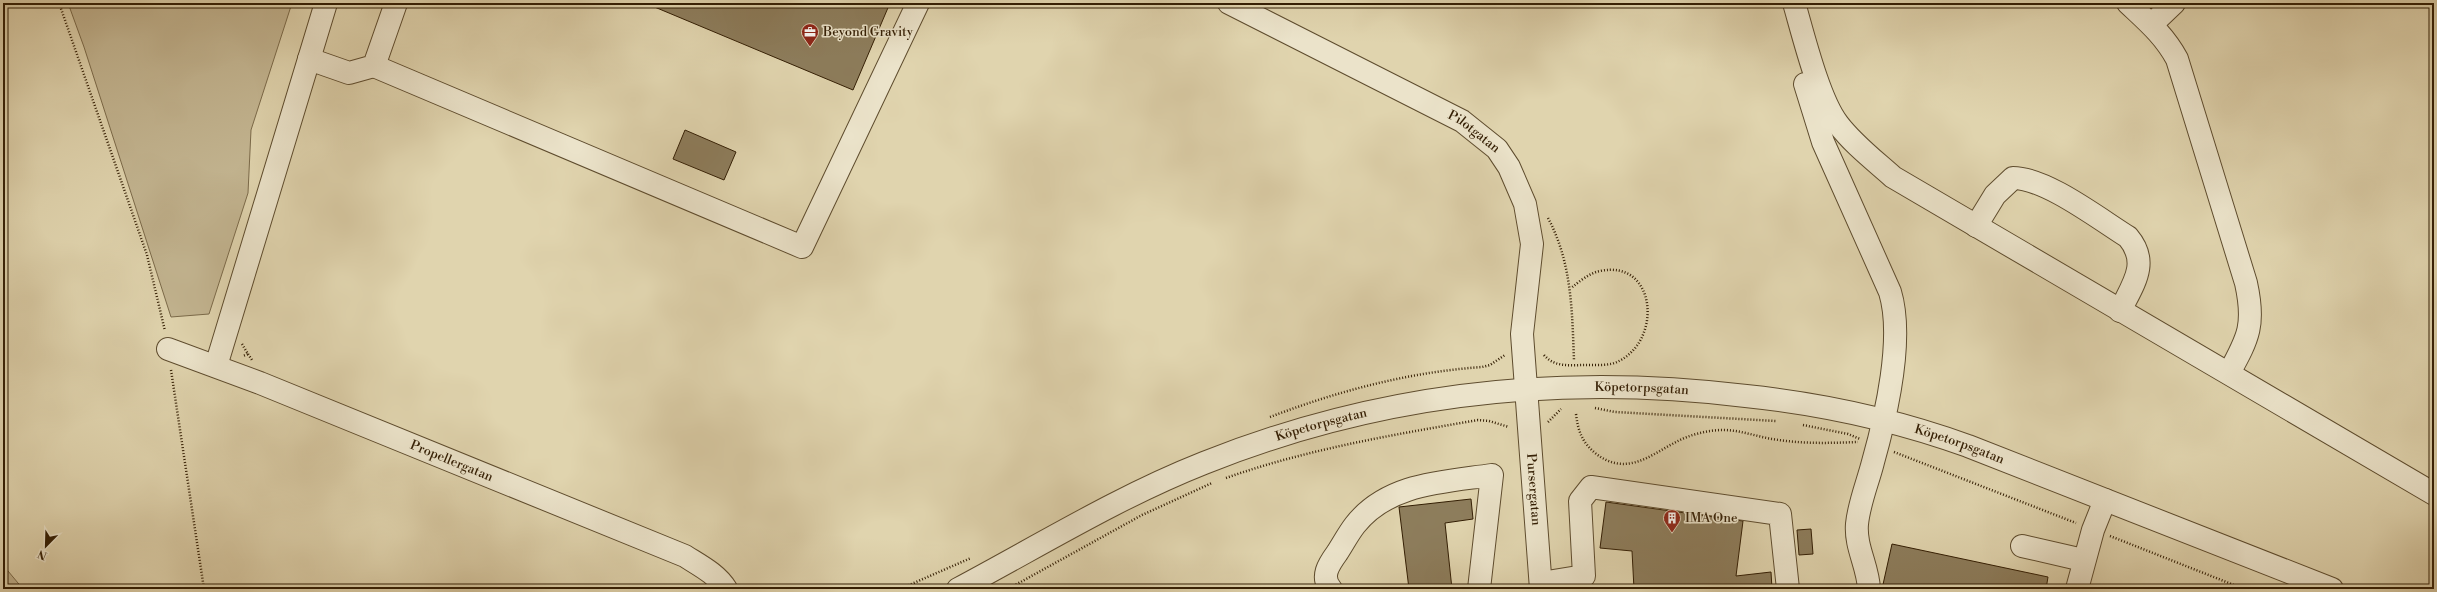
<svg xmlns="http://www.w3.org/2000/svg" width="2437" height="592" viewBox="0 0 2437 592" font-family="'Libre Bodoni',serif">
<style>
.green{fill:#c3b591;stroke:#7b6a4a}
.building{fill:#8d7d5c;stroke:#331e04}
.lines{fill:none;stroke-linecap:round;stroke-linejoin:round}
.minor-casing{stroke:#5e4c2e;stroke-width:24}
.path{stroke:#331e04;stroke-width:2.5;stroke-dasharray:1 2;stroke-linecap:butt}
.minor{stroke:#ebe3ca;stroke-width:22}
.labels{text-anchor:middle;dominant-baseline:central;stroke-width:3;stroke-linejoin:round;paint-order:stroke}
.poi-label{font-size:13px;fill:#331e04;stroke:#ebe3ca;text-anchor:start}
.street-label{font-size:13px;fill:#331e04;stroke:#ebe3ca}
</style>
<rect width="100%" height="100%" fill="#e0d4ae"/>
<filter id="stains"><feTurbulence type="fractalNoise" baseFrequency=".005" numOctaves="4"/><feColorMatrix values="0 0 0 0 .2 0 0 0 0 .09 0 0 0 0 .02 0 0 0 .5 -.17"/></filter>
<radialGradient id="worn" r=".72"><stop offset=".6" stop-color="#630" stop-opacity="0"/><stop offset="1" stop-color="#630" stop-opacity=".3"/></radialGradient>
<g class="green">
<path d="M68,3H292L251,130L248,193L209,314L171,317L84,47Z"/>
<path d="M3,565L23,589H3Z"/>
</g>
<g class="building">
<path d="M645,3H890L853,90Z"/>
<path d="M685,130L736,152L724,180L673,159Z"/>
<path d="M1471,499L1473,519L1445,523L1452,589H1409L1399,507Z"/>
<path d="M1606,502L1743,521L1736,576L1771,572L1772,589H1634L1632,551L1600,548Z"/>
<path d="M1811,529L1813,554L1799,555L1797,530Z"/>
<path d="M1892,544L2048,577L2046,589H1882Z"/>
</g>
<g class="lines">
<g class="minor-casing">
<g id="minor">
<path id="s1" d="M1229,3L1462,121L1497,149L1509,167L1525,204L1532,244L1522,334L1541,589"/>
<path d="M1794,3C1803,34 1819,100 1838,124C1853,144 1874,160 1893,177L2434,494"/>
<path d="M2128,3C2147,21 2164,35 2177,59L2246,283C2255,324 2249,337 2229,373"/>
<path d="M2152,24L2174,3"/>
<path d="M309,59L349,73L374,66L396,3"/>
<path d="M374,66L802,247L918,3"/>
<path d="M1805,84L1823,142L1890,292C1904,338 1886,416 1873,462C1868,482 1859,503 1857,524C1855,547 1868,566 1869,589"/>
<path d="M1976,226L1995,195L2013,178C2046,178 2099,219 2128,237C2150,263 2133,284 2120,311"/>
<path id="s2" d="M168,349L260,383L685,556C699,565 717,574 726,589"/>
<path d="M216,366L326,3"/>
<path d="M2022,546L2083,560"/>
<path d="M1541,583L1584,576L1580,501L1591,487L1780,514L1788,589"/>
<path id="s3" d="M958,589C1039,546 1118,497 1204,463C1379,393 1559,373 1746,396C1822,404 1896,420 1968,446L2332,589"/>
<path d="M1331,589C1320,577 1329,564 1337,553C1343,544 1348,534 1355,525C1388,483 1444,482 1492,475L1479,589"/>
<path d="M2077,589L2093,530L2105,500"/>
</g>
</g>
<g class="path">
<path d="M59,3L147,255L165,331"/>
<path d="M1548,218C1572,263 1572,311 1574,360"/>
<path d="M242,344L248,354L243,356"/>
<path d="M248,354L252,360"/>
<path d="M1544,355C1555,368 1571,365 1586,365C1597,365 1610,366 1619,361C1663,339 1656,259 1600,271C1589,273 1579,282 1571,288"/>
<path d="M171,370L204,589"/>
<path d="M1595,408L1615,412L1776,421"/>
<path d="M1576,414C1578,431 1582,442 1595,453C1626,477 1649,456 1676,442C1689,435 1707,430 1723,430C1742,430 1760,438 1779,440C1806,444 1832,443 1858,442"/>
<path d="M1270,417C1338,391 1409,372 1482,367L1490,365L1505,355"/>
<path d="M1548,422L1561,409"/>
<path d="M1803,425L1848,434L1860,439"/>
<path d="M1894,452L2076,523"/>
<path d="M1226,478C1308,449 1392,435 1478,420L1489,421L1509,427"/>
<path d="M2110,536L2244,589"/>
<path d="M900,589L971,558"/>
<path d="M1008,589L1142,515L1212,483"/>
</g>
<use href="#minor" class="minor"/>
</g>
<defs>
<g id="office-pin" transform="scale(0.9)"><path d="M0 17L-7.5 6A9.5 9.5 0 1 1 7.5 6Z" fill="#8f2418" stroke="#ebe3ca"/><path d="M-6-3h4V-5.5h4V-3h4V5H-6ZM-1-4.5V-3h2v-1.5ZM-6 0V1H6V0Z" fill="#fff"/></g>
<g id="building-pin" transform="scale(0.9)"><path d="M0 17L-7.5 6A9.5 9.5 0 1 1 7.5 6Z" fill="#8f2418" stroke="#ebe3ca"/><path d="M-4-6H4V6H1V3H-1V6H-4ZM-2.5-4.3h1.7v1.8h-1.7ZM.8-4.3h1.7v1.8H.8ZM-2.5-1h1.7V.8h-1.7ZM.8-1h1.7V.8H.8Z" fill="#fff"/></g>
</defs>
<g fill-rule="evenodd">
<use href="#office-pin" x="810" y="32"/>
<use href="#building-pin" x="1672" y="518"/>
</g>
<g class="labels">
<g class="poi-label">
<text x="823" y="32">Beyond Gravity</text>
<text x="1685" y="518">IMA One</text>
</g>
<g class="street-label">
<text stroke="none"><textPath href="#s1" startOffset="277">Pilotgatan</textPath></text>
<text stroke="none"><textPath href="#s3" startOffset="724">Köpetorpsgatan</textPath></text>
<text stroke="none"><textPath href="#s3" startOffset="400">Köpetorpsgatan</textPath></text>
<text stroke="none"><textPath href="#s3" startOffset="1048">Köpetorpsgatan</textPath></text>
<text stroke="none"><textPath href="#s2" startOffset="305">Propellergatan</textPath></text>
<text stroke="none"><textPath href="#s1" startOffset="655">Pursergatan</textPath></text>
</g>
</g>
<rect width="2437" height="592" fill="none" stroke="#e0d4ae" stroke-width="16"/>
<rect x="4" y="4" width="2429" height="584" fill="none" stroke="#331e04" stroke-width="2"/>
<rect x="8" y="8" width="2421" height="576" fill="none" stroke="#331e04"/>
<g transform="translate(46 546) rotate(203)" stroke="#ebe3ca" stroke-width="3" paint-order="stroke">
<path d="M0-3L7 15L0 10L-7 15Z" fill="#331e04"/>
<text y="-6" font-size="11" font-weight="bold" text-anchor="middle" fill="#331e04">N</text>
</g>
<rect width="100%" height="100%" filter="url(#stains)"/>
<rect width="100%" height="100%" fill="url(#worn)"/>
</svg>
